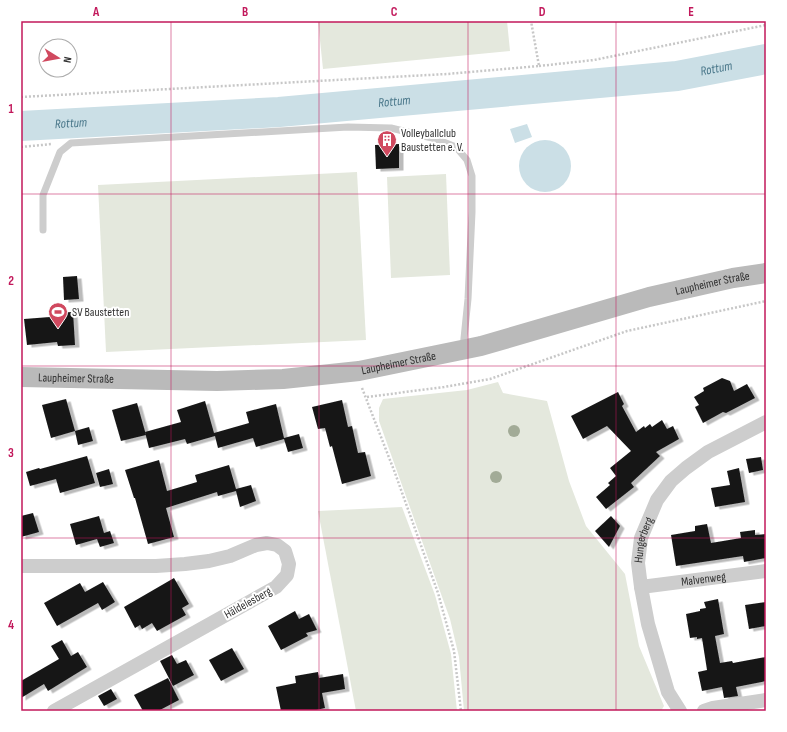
<svg xmlns="http://www.w3.org/2000/svg" width="787" height="732" viewBox="0 0 787 732" font-family="'Sofia Sans Condensed',sans-serif">
<style>
.green{fill:#e4e8dd}
.water{fill:#cbdfe6}
.lines{fill:none;stroke-linecap:round;stroke-linejoin:round}
.river{stroke:#cbdfe6;stroke-width:30}
.building{fill:#171717;filter:url(#shadow)}
.path{stroke:#c7c7c7;stroke-width:2.5;stroke-dasharray:2 2;stroke-linecap:butt}
.lane{stroke:#cdcdcd;stroke-width:7}
.street{stroke:#cdcdcd;stroke-width:14}
.secondary{stroke:#bababa;stroke-width:20}
.tree{fill:#a2ab97}
.grid{fill:none;stroke:#c2185b;stroke-width:1;stroke-opacity:0.55}
.labels{text-anchor:middle;dominant-baseline:central;stroke-width:4;stroke-linejoin:round;paint-order:stroke}
.poi-label{font-size:12px;fill:#303030;stroke:#fff;text-anchor:start}
.street-label{font-size:12px;fill:#303030;stroke:#fff}
.water-label{font-size:13px;font-style:italic;fill:#477588;stroke:#fff}
.neatline{fill:none;stroke:#c2185b;stroke-width:1.5}
.grid-label{font-size:13px;text-anchor:middle;font-weight:bold;fill:#c2185b}
</style>
<defs>
<filter id="shadow"><feDropShadow dx="4.5" dy="2.5" stdDeviation="0" flood-color="#0004"/></filter>
</defs>
<rect width="100%" height="100%" fill="#fff"/>
<g class="green">
<path d="M318,21H507L510,51L323,69Z"/>
<path d="M357,172L366,340L106,352L98,185Z"/>
<path d="M446,174L450,275L391,278L387,177Z"/>
<path d="M498,382L503,393L547,401L569,481L586,526L625,574L639,646L664,706L661,711H464L459,657L450,619L379,421V408L383,399L467,390Z"/>
<path d="M402,507L435,595L451,654L457,711H356L318,511Z"/>
</g>
<g class="water">
<path d="M527,124L532,137L515,143L510,129Z"/>
<circle cx="545" cy="166" r="26"/>
</g>
<g class="lines">
<path class="river" id="s1" d="M21,126L279,112L677,76L766,59"/>
</g>
<g class="building">
<path d="M399,144V168L376,169L375,145Z"/>
<path d="M77,276L79,299L64,300L63,277Z"/>
<path d="M73,312L75,345L58,346L57,342L27,345L24,319L50,317V313Z"/>
<path d="M722,378L730,381L734,391L747,384L755,398L726,413L723,412L703,423L695,407L699,405L694,397L704,391L703,388Z"/>
<path d="M618,392L624,404L622,406L636,432L644,426L645,428L650,424L652,427L662,420L667,429L673,426L679,439L656,452L660,456L631,483L634,487L606,509L596,497L610,485L608,483L616,476L610,468L631,451L607,426L583,439L571,416Z"/>
<path d="M66,399L75,431L51,438L42,405Z"/>
<path d="M342,400L348,427L352,426L358,453L365,452L371,476L342,484L332,446L330,447L325,428L318,429L312,407Z"/>
<path d="M205,401L214,433L249,423L246,412L276,404L284,438L299,434L303,448L288,452L284,439L256,447L253,438L218,448L215,436L187,444L185,439L149,448L145,432L181,422L177,410Z"/>
<path d="M137,403L146,435L121,441L112,410Z"/>
<path d="M89,427L93,441L78,445L75,431Z"/>
<path d="M87,456L95,483L60,493L56,479L30,486L26,472L39,468L40,469Z"/>
<path d="M761,457L763,470L749,473L746,459Z"/>
<path d="M159,460L167,491L197,482L195,475L229,465L236,489L251,485L256,501L240,507L236,491L218,496L217,492L166,508L174,537L148,544L135,498H134L125,470Z"/>
<path d="M739,468L745,502L715,507L711,488L730,485L727,471Z"/>
<path d="M109,469L113,484L100,487L96,473Z"/>
<path d="M33,513L39,532L21,537V516Z"/>
<path d="M99,516L104,533L110,531L114,543L100,547L97,539L76,545L70,524Z"/>
<path d="M611,516L620,526L609,547L595,531Z"/>
<path d="M707,524L711,543L741,538L740,532L755,530V535L766,534V558L744,562L743,556L676,566L671,535L695,531V526Z"/>
<path d="M174,578L189,604L182,608L186,615L157,631L152,623L142,629L140,625L135,628L124,607Z"/>
<path d="M103,582L115,602L102,610L98,603L57,626L44,603L80,583L85,592Z"/>
<path d="M718,599L724,634L715,636L720,663L732,661L733,663L766,657V681L736,687L738,696L724,698L722,687L702,691L698,672L707,670L702,638L697,639V637L690,638L686,614L700,611V609L706,608L704,602Z"/>
<path d="M766,602V626L749,629L745,605Z"/>
<path d="M295,611L299,619L309,614L317,630L306,633L308,636L281,650L268,626Z"/>
<path d="M62,640L71,656L78,652L87,667L48,691L44,684L21,698V681L59,659L51,646Z"/>
<path d="M232,648L244,669L221,681L209,660Z"/>
<path d="M172,655L177,664L186,660L194,675L173,686L160,661Z"/>
<path d="M318,672L319,678L343,674L345,689L322,693L325,708L312,711H281L276,687L296,683L295,676Z"/>
<path d="M168,678L179,700L158,711H143L134,695Z"/>
<path d="M111,689L117,699L104,706L98,696Z"/>
</g>
<g class="lines">
<g class="path">
<path d="M539,66L594,60L766,25"/>
<path d="M21,97L447,74L539,66L531,21"/>
<path d="M21,147L52,144"/>
<path d="M362,388L395,473L438,593L454,651L461,711"/>
<path d="M367,397L444,387L490,379L627,331L766,301"/>
</g>
<path class="lane" d="M43,230V195L60,152L71,143L348,127L391,128L436,139L456,147L467,160L472,176V212L468,299L463,348"/>
<g class="street">
<path d="M21,566H156L185,564L209,561L230,556L256,545L267,543L277,545L285,551L289,564L287,575L276,587L54,711"/>
<path id="s2" d="M641,587L766,571"/>
<path id="s3" d="M680,711L668,692L648,624L641,587L638,563L641,538L657,500L671,481L686,468L708,452L766,422"/>
<path d="M704,711L713,708L766,700"/>
</g>
<path class="secondary" id="s4" d="M21,377L217,381L283,379L359,371L481,346L649,297L733,278L766,273"/>
</g>
<g class="tree">
<circle cx="514" cy="431" r="6"/>
<circle cx="496" cy="477" r="6"/>
</g>
<path class="grid" d="M171,21V711M319,21V711M468,21V711M616,21V711M21,194H766M21,366H766M21,538H766"/>
<defs>
<g id="building-pin" transform="scale(1)"><path d="M0 17L-7.5 6A9.5 9.5 0 1 1 7.5 6Z" fill="#d0495f" stroke="#fff"/><path d="M-4-6H4V6H1V3H-1V6H-4ZM-2.5-4.3h1.7v1.8h-1.7ZM.8-4.3h1.7v1.8H.8ZM-2.5-1h1.7V.8h-1.7ZM.8-1h1.7V.8H.8Z" fill="#fff"/></g>
<g id="stadium-pin" transform="scale(1)"><path d="M0 17L-7.5 6A9.5 9.5 0 1 1 7.5 6Z" fill="#d0495f" stroke="#fff"/><path d="M0-5a6.5 5 0 1 0 0 10a6.5 5 0 1 0 0-10ZM-3.5-1.8h7v3.6h-7Z" fill="#fff"/></g>
</defs>
<g fill-rule="evenodd">
<use href="#building-pin" x="387" y="140"/>
<use href="#stadium-pin" x="58" y="312"/>
</g>
<g class="labels">
<g class="poi-label">
<text x="401" y="133">Volleyballclub<tspan x="401" dy="14">Baustetten e. V.</tspan></text>
<text x="72" y="312">SV Baustetten</text>
</g>
<g class="street-label">
<text stroke="none"><textPath href="#s4" startOffset="703">Laupheimer Straße</textPath></text>
<text stroke="none"><textPath href="#s4" startOffset="379">Laupheimer Straße</textPath></text>
<text stroke="none"><textPath href="#s4" startOffset="55">Laupheimer Straße</textPath></text>
<text stroke="none"><textPath href="#s3" startOffset="179">Hungerberg</textPath></text>
<text stroke="none"><textPath href="#s2" startOffset="63">Malvenweg</textPath></text>
<text transform="translate(248 603) rotate(-29)">Häldelesberg</text>
</g>
<g class="water-label">
<text stroke="none"><textPath href="#s1" startOffset="698">Rottum</textPath></text>
<text stroke="none"><textPath href="#s1" startOffset="374">Rottum</textPath></text>
<text stroke="none"><textPath href="#s1" startOffset="50">Rottum</textPath></text>
</g>
</g>
<rect width="787" height="732" fill="none" stroke="#ffffff" stroke-width="44"/>
<g transform="translate(58 58) rotate(101)"><circle r="19" fill="#ffffff" stroke="#acacac"/>
<path d="M0-3L7 15L0 10L-7 15Z" fill="#d0495f"/>
<text y="-6" font-size="11" font-weight="bold" text-anchor="middle" fill="#303030">N</text>
</g>
<rect x="22" y="22" width="743" height="688" class="neatline"/>
<g class="grid-label">
<text x="96" y="16">A</text>
<text x="245" y="16">B</text>
<text x="394" y="16">C</text>
<text x="542" y="16">D</text>
<text x="691" y="16">E</text>
<text x="11" y="113">1</text>
<text x="11" y="285">2</text>
<text x="11" y="457">3</text>
<text x="11" y="629">4</text>
</g>
</svg>
